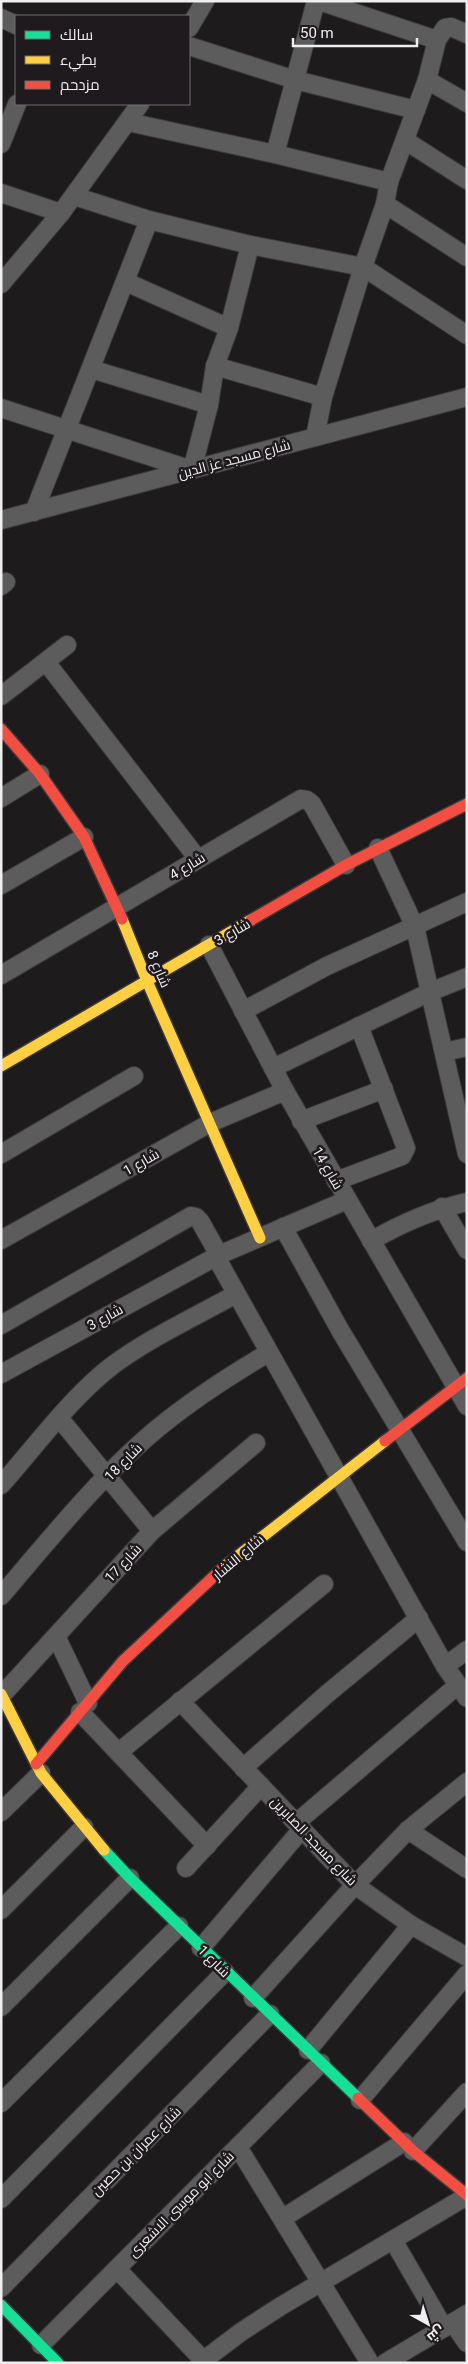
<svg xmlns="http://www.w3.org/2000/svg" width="468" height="2364" viewBox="0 0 468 2364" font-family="Roboto,Cairo,sans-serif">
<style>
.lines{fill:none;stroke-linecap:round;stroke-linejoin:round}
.street-casing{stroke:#3b393a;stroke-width:20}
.fast-casing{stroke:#3b393a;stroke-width:14}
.slow-casing{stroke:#3b393a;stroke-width:14}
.jam-casing{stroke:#3b393a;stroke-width:14}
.street{stroke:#5d5c5c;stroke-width:18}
.fast{stroke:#16e098;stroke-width:11}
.slow{stroke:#ffcf43;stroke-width:11}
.jam{stroke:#f24e42;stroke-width:11}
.labels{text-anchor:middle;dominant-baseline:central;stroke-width:5;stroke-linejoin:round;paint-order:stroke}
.street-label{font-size:14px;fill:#f0eef0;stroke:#1e1a1d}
</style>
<rect width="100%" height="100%" fill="#1d1b1c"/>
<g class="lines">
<g class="street-casing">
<g id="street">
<path d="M319,1L437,40"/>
<path d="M1,18L16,25"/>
<path d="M189,28L205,1"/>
<path d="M189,46L295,80L416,110"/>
<path d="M427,80L467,103"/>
<path d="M128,122L275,154L389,182"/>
<path d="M406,141L467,180"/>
<path d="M1,144L17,104"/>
<path d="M275,154L316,1"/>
<path d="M1,193L61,213"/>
<path d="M74,196L149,220L250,245L363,267L467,335"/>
<path d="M385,204L467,257"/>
<path d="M126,282L229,328"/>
<path d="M1,284L61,213L140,104"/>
<path d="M215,366L323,397"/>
<path d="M91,369L209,405"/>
<path d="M1,408L192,470L209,405L215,366L229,328L250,245"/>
<path d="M315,437L323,397L363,267L385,204L389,182L427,80L437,40L445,28L451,27L467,34"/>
<path d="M34,512L149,220"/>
<path d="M1,520L467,397"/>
<path d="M1,586L6,582"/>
<path d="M46,662L198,859"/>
<path d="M1,696L67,645"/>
<path d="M1,798L40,774"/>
<path d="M378,848L415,927L467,1154"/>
<path d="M1,885L84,837"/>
<path d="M209,945L285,1091L467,1406"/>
<path d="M1,975L301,799L307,800L312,804L346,865"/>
<path d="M243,1011L327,966L467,902"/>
<path d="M444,1052L467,1047"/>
<path d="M273,1068L430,992L467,977"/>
<path d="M301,1121L384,1089"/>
<path d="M1,1154L134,1076"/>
<path d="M336,1181L402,1156L406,1148L359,1026"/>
<path d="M442,1207L467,1250"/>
<path d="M283,1227L340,1330L467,1542"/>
<path d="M1,1240L210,1123L285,1091"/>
<path d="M371,1241C402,1223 431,1210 467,1202"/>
<path d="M216,1257L445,1666L467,1698"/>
<path d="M1,1325L191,1216L196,1217L200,1221L219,1255"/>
<path d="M1,1374L219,1255L347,1200"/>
<path d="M60,1419L152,1531"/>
<path d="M1,1485C36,1446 71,1397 113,1365C151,1337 195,1317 236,1294"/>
<path d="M1,1596C49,1540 101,1475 158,1428C192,1400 229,1376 268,1353"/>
<path d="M56,1636L88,1703"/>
<path d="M445,1666L467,1650"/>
<path d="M2,1695L152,1531L256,1443"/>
<path d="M180,1701L355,1885L411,1925L467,1957"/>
<path d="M80,1712L207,1846"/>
<path d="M119,1752L324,1584"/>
<path d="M243,1768L327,1694L419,1618"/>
<path d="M1,1812L41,1773"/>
<path d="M296,1823L458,1685"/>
<path d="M408,1830L467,1869"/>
<path d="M186,1868L261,1786"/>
<path d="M1,1910L84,1827"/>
<path d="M201,1948L302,1829"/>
<path d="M253,1998L355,1885L408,1830L467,1782"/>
<path d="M1,2007L130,1878"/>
<path d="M308,2050L411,1925"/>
<path d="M360,2100L467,1974"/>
<path d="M1,2103L179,1926"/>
<path d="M238,2147L370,2363"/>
<path d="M413,2151L467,2092"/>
<path d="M1,2199L225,1972"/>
<path d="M283,2218L404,2142"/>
<path d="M393,2240L444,2328"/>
<path d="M117,2269L203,2360"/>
<path d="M1,2288L270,2014"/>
<path d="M453,2323L467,2343"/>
<path d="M41,2345L321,2063"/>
<path d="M200,2363L241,2332L281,2306L467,2196"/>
<path d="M385,2363L467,2314"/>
</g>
</g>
<g class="fast-casing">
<g id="fast">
<path d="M104,1850L130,1878L358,2098"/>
<path d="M1,2305L58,2363"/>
</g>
</g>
<g class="slow-casing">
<g id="slow">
<path d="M122,919L147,981L260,1238"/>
<path d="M1,1066L251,920"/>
<path d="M225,1566L385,1441"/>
<path d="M1,1694L41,1773L104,1850"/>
</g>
</g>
<g class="jam-casing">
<g id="jam">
<path d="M1,729L40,774L84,837L122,919"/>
<path d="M251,920L346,865L467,804"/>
<path d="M385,1441L467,1378"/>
<path d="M36,1764L123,1661L225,1566"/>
<path d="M358,2098L413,2151L467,2195"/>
</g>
</g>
<use href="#street" class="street"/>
<use href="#fast" class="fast"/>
<use href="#slow" class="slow"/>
<use href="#jam" class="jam"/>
</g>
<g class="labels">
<g class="street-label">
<text transform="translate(234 459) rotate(-15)">شارع مسجد عز الدين</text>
<text transform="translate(187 866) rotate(-31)">شارع 4</text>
<text transform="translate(232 932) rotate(-30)">شارع 3</text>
<text transform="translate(159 969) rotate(67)">شارع 8</text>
<text transform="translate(141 1162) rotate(-30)">شارع 1</text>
<text transform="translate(328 1168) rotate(60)">شارع 14</text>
<text transform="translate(105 1317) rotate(-29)">شارع 3</text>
<text transform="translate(123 1462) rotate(-45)">شارع 18</text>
<text transform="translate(238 1557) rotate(-40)">شارع النشار</text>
<text transform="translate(123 1563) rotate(-47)">شارع 17</text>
<text transform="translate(314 1841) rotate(46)">شارع مسجد الصابرين</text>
<text transform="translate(214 1961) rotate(45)">شارع 1</text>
<text transform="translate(136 2151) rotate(-45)">شارع عمران بن حصين</text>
<text transform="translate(181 2204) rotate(-45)">شارع ابو موسى الاشعرى</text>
</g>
</g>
<rect width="468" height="2364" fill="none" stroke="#f0eef0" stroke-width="5"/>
<rect x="15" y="15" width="175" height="90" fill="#1e1a1d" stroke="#726f71"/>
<rect x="25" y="31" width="25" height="8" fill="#16e098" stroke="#726f71"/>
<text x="60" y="40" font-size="15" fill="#f0eef0">سالك</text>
<rect x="25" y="56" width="25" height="8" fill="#ffcf43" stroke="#726f71"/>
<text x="60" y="65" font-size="15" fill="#f0eef0">بطيء</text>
<rect x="25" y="81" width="25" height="8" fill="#f24e42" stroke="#726f71"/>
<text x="60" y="90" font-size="15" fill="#f0eef0">مزدحم</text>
<g transform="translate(428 2324) rotate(141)" stroke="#1e1a1d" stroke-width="4" paint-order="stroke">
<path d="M0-4L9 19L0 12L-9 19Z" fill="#f0eef0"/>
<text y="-8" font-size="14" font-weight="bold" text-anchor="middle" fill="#f0eef0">ش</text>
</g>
<path d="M293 38v8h124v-8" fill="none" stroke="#f0eef0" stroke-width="2.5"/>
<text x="300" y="38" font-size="15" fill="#f0eef0" stroke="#1e1a1d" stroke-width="4" paint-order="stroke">50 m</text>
</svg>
